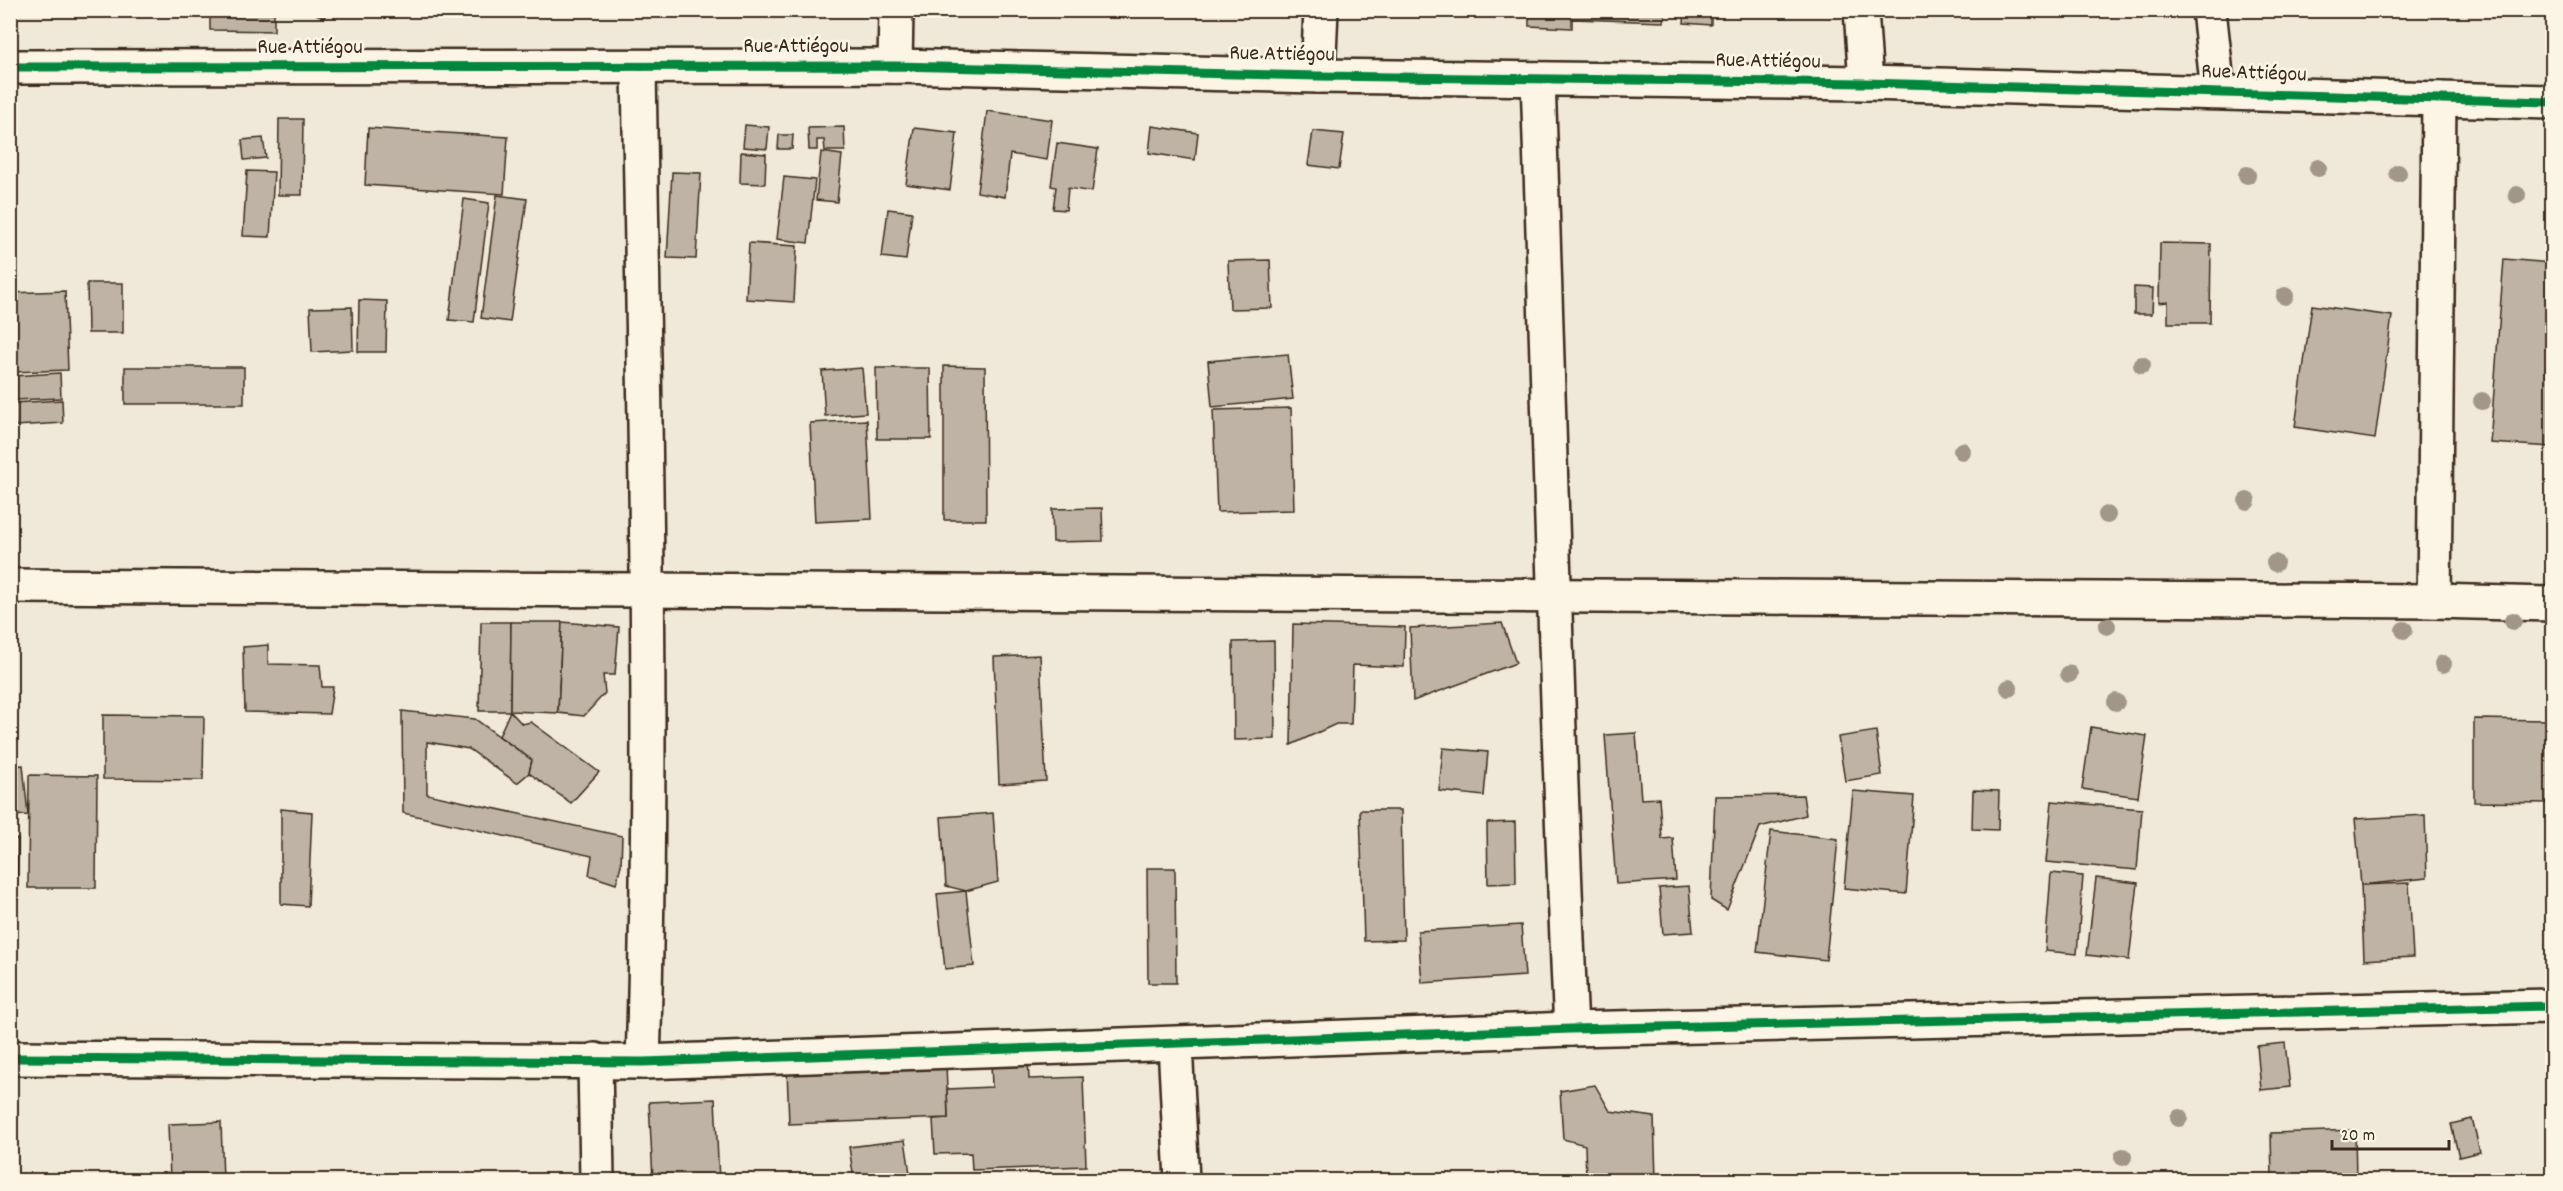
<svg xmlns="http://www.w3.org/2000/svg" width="2563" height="1191" viewBox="0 0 2563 1191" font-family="Dekko,sans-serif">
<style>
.building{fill:#beb3a4;stroke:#3b2a1e;stroke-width:1.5}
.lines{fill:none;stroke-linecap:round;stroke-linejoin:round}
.minor-casing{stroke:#3b2a1e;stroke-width:38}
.minor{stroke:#fcf5e5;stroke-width:33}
.cycleway-casing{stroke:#fcf5e5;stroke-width:13}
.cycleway{stroke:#00873e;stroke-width:9}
.tree{fill:#a19688}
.labels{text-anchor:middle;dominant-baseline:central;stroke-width:5;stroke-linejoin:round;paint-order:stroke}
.street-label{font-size:22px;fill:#3b2a1e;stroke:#fcf5e5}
</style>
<rect width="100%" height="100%" fill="#f0e9d9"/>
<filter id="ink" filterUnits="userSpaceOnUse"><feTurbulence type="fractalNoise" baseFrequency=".0167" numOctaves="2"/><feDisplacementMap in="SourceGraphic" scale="12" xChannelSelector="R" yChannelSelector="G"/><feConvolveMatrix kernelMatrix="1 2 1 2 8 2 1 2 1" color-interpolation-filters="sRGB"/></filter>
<g filter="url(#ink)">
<g class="building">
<path d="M210,10H274V31L210,30Z"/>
<path d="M318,10L326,13L324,18L316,14Z"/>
<path d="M1529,10H1665L1664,22L1572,19V28L1529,26Z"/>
<path d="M1685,10H1711V25L1684,23Z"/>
<path d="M2046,10H2078L2046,14Z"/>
<path d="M987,111L1052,120L1047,160L1010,154L1005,197L977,192Z"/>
<path d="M279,119H303L302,195H278Z"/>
<path d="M745,125L769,127L767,149L743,147Z"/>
<path d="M1152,126L1198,133L1195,160L1149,153Z"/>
<path d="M844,127L845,151H825L824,140H817V150H809L808,128Z"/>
<path d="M368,128L508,137L504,194L365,185Z"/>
<path d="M914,128L957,133L950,190L906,184Z"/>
<path d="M1313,131L1344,134L1339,169L1308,165Z"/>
<path d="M779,135H793L792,149H778Z"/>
<path d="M263,138L266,158L244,160L242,140Z"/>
<path d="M1057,143L1098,149L1092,192L1068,188L1066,210L1053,209L1056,187L1051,186Z"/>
<path d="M741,152L766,154L765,184L740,183Z"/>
<path d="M821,152L842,155L837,202L816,200Z"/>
<path d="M247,171L274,172L270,237L243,236Z"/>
<path d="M672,172L701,173L696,259L667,258Z"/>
<path d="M784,177L815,180L808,243L777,239Z"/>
<path d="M497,195L527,199L510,322L481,318Z"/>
<path d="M464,199L489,203L474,322L449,320Z"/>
<path d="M888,209L912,212L906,260L882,257Z"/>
<path d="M749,243L797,246L794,302L746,299Z"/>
<path d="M2160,243L2211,244L2210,323H2168V302L2159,303Z"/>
<path d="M2504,259L2552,263V447L2490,443Z"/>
<path d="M1270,260L1272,308L1230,309L1228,261Z"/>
<path d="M87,283H123V333H88Z"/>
<path d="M2134,287L2153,288L2152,314H2134Z"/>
<path d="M65,291L68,370L13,372L10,293Z"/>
<path d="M359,300L387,301L386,352H358Z"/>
<path d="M2312,305L2392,316L2375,439L2295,427Z"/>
<path d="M352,307L353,350L312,352L310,308Z"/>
<path d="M1288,354L1293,399L1212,407L1208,361Z"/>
<path d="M944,366L985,367L986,520H944Z"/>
<rect x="125" y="367" width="119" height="37"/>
<path d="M862,368L866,413L825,416L822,371Z"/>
<path d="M876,368H930L931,439H877Z"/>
<path d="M60,373L61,398L14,400L12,376Z"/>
<path d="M62,400L63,423L15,426L13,403Z"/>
<path d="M1291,408L1294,510L1217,512L1213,410Z"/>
<path d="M867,420L872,519L815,522L810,423Z"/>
<path d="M1102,508L1103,541L1053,542L1052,509Z"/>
<path d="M481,622H511L510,711H479Z"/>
<path d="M511,622H562L558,713L510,711Z"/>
<path d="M562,622L619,627L615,675H603L605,693L584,716L558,713Z"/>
<path d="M1502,623L1516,663L1413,701L1410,628Z"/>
<path d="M1293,624L1405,627L1404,667L1353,665L1351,724H1336L1291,745Z"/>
<path d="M1274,641L1275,739L1234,740L1233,642Z"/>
<path d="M268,645V664L320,665L322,687H333L329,714L245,712L243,647Z"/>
<path d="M1040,655L1046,781L999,784L994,657Z"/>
<path d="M402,711L475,719L532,760L529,773L517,783L469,749L427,742V794L622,836L621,865L616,884L589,875L592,856L403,813Z"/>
<path d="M510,711L522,724L531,722L599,772L571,803L529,773L532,760L499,736Z"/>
<path d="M103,715L204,716L203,780L103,779Z"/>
<path d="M2474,719L2552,720V803L2474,802Z"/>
<path d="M2091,727L2147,736L2138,797L2082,789Z"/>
<path d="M1876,731L1882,775L1845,781L1838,737Z"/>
<path d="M1636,733L1641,799L1659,798L1662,839L1673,838L1676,880L1616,884L1605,735Z"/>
<path d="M1443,748L1488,752L1484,796L1439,791Z"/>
<path d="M23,765L28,815L10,816V766Z"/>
<path d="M29,775L97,776L96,888H28Z"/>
<path d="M1973,790L1999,791L1998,830L1972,829Z"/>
<path d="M1853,791L1914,796L1906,894L1844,888Z"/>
<path d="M1803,795L1806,815L1760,827L1727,910L1711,900L1715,796Z"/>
<path d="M2052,801L2142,809L2137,870L2046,862Z"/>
<path d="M281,809L312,812L308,906L281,904Z"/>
<path d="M1360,810H1401L1404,940L1364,941Z"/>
<path d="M993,813L998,882L966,891L946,886L941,817Z"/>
<path d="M2425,815L2427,878L2361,885L2355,819Z"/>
<path d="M1515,822L1516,883L1488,884L1487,823Z"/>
<path d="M1771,831L1838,839L1826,960L1757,952Z"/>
<path d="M10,839H18L17,886H10Z"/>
<path d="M1147,868H1175L1176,983H1148Z"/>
<path d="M2051,873L2083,876L2077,954L2045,951Z"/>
<path d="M2096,878L2138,883L2129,960L2087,955Z"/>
<path d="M2409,883L2413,957L2364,960L2361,885Z"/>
<path d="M1689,886L1693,932L1663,934L1659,888Z"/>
<path d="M966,891L974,966L945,969L937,894Z"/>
<path d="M1521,925L1525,976L1422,983L1418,931Z"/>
<path d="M2285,1043L2290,1087L2261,1090L2257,1046Z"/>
<path d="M1028,1060L1029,1079L1083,1077L1086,1166L972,1170L971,1153L935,1154L933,1119L948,1118L947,1089L992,1087L991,1061Z"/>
<path d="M946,1063L948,1118L789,1124L787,1069Z"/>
<path d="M1595,1085L1610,1111L1654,1117L1656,1180H1586L1585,1145L1563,1139L1560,1091Z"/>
<path d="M715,1099L719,1180H653L649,1102Z"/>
<path d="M2472,1119L2480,1152L2459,1157L2451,1124Z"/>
<path d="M221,1122L223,1180H170L168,1124Z"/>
<path d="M2355,1130L2356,1180H2272L2271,1133Z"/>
<path d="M905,1140L911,1180H854L849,1147Z"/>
</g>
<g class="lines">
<g class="minor-casing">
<g id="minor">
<path d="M1861,10L1866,83"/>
<path d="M2209,10L2218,92"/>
<path d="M895,66L896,10"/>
<path d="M10,67L895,66L1318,76L1866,83L2552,102"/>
<path d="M639,67C644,399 654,731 643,1062"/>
<path d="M1318,76L1321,10"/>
<path d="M1538,79C1549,396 1556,713 1571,1029"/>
<path d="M10,586C818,594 1626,594 2434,601L2552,604"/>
<path d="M2434,601L2439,99"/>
<path d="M1175,1044L1182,1180"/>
<path d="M10,1058L643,1062L1571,1029L2552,1006"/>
<path d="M595,1060L597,1180"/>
</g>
</g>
<use href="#minor" class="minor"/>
<g class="cycleway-casing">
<g id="cycleway">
<path d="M10,67L895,66L1318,76L1866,83L2552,102"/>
<path d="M10,1058L643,1062L1571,1029L2552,1006"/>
</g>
</g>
<use href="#cycleway" class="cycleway"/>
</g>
<g class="tree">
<circle cx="2318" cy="168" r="9"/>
<circle cx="2398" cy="173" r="9"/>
<circle cx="2247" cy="175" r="9"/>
<circle cx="2517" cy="195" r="9"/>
<circle cx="2285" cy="296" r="9"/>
<circle cx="2142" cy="365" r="9"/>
<circle cx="2482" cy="401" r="9"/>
<circle cx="1962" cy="451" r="9"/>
<circle cx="2247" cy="501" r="9"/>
<circle cx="2107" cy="515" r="9"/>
<circle cx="2275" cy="563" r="9"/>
<circle cx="2513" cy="621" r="9"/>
<circle cx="2107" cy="626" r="9"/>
<circle cx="2404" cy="630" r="9"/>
<circle cx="2443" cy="664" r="9"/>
<circle cx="2069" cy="674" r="9"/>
<circle cx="2009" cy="688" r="9"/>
<circle cx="2116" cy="702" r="9"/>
<circle cx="2179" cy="1118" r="9"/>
<circle cx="2123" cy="1157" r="9"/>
</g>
</g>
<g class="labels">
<g class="street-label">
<text x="796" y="47">Rue Attiégou</text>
<text x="310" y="48">Rue Attiégou</text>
<text transform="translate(1282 55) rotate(1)">Rue Attiégou</text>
<text transform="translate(1768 62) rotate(1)">Rue Attiégou</text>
<text transform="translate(2254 74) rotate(2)">Rue Attiégou</text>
</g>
</g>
<rect width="2563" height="1191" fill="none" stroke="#fcf5e5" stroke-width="36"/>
<rect x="18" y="18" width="2527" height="1155" fill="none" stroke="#3b2a1e" stroke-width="2" filter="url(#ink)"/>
<path d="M2332 1140v9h117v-9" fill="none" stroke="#3b2a1e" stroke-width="3"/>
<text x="2341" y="1140" font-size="18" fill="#3b2a1e" stroke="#fcf5e5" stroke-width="4.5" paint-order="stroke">20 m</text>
</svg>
